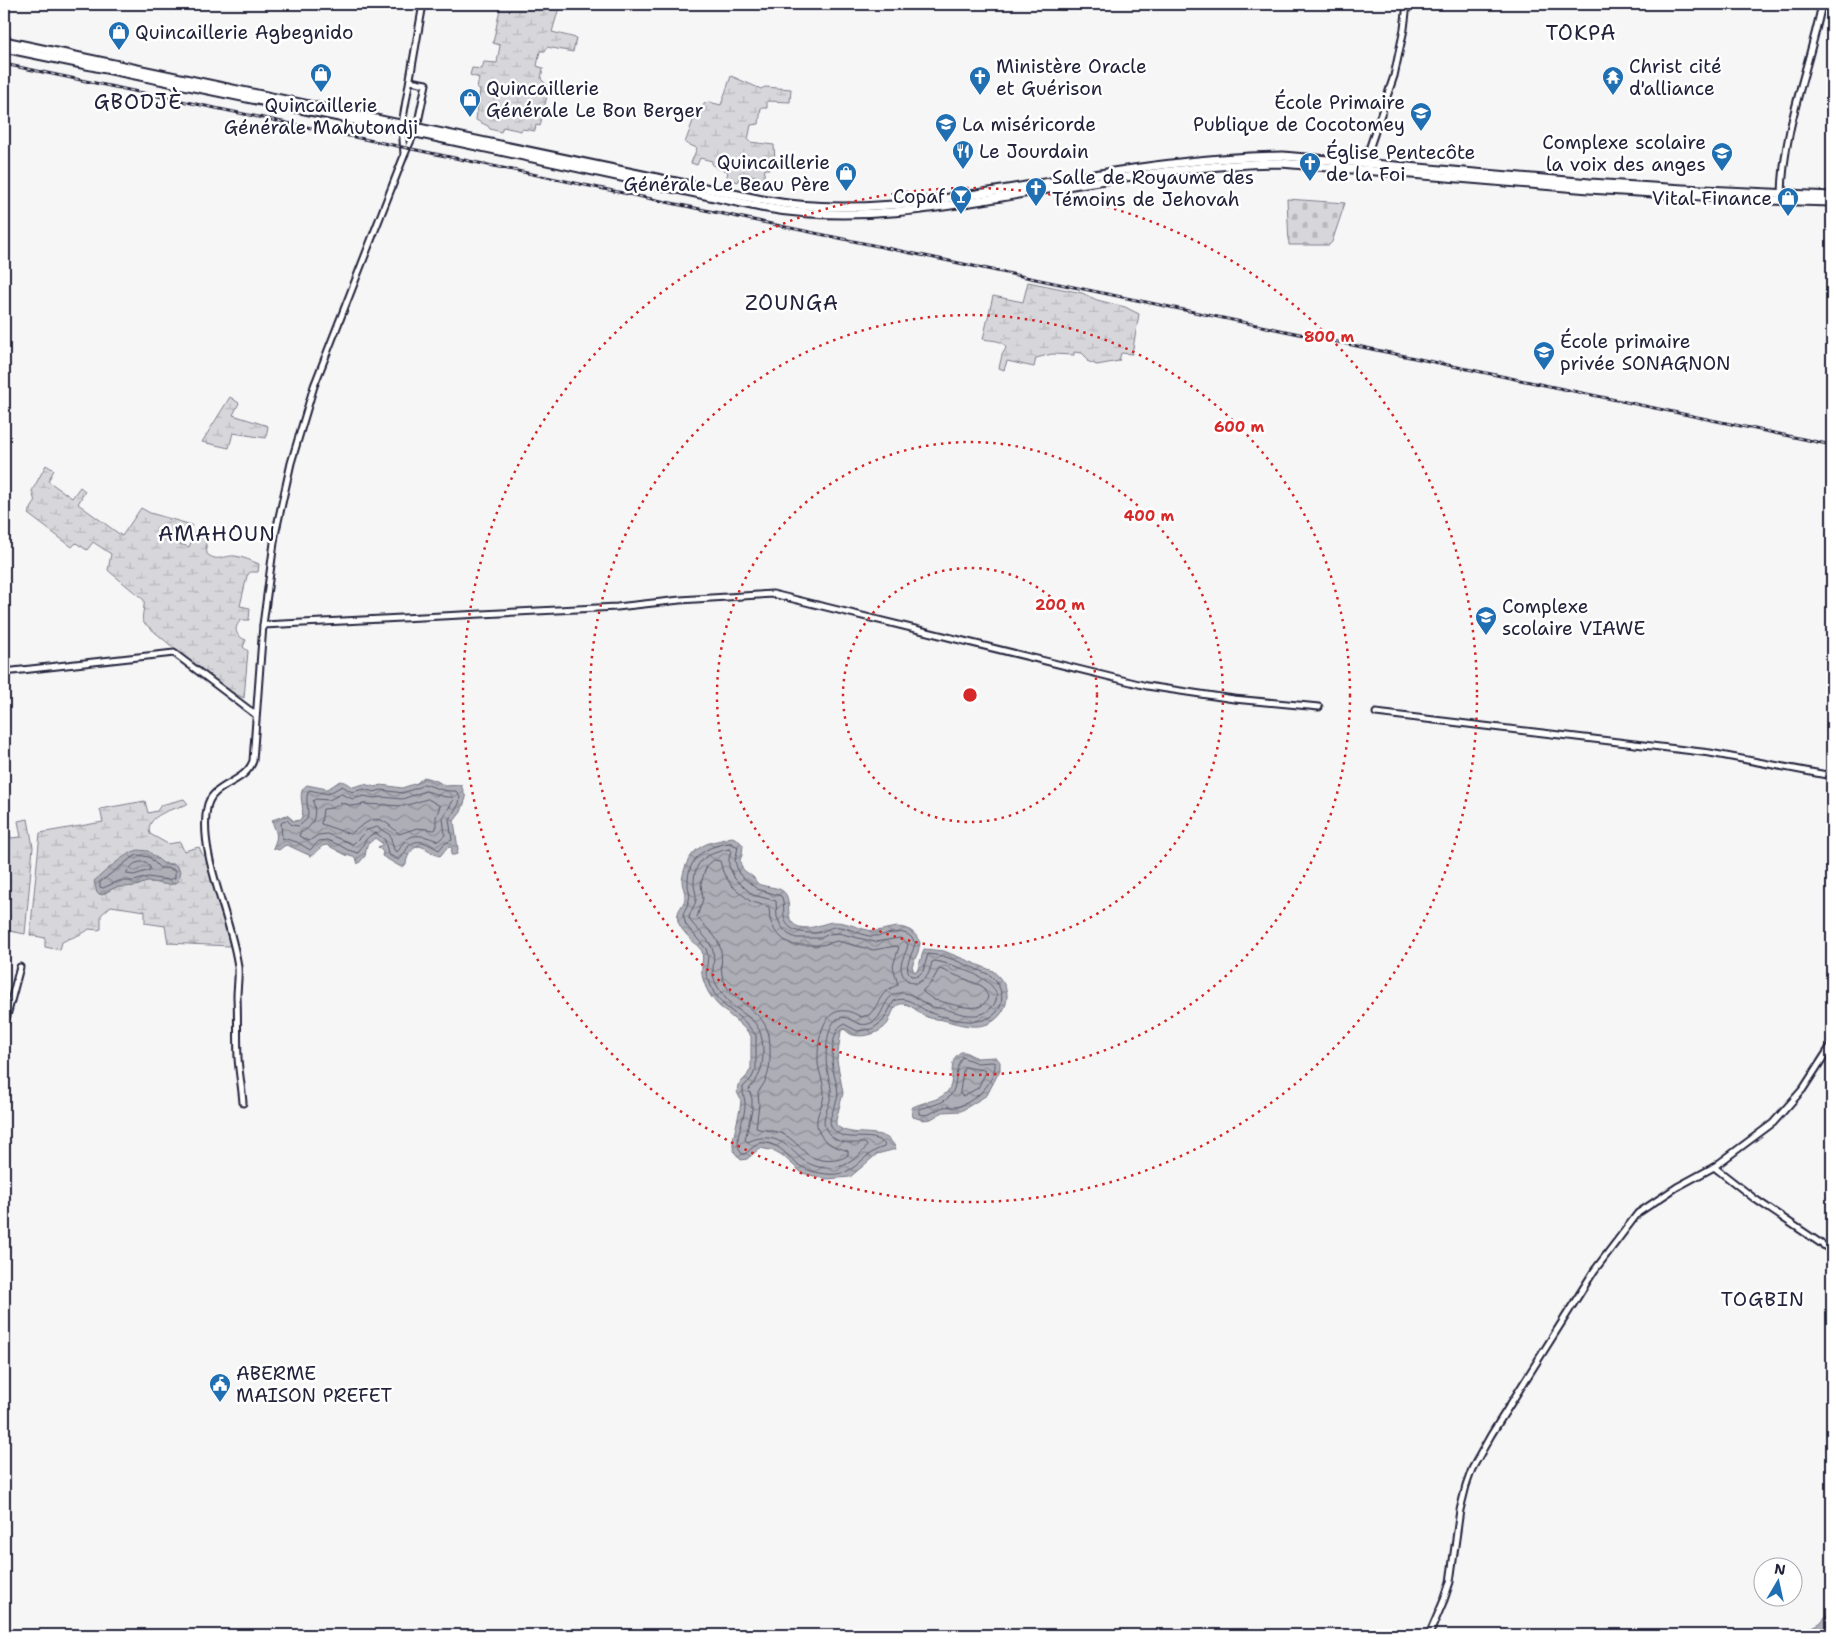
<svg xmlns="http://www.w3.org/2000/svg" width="1836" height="1639" viewBox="0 0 1836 1639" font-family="'Shantell Sans',sans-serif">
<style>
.wetland{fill:url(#wetland-marsh);stroke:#7c7c8b;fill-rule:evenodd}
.cemetery{fill:url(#cemetery-stones);stroke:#7c7c8b}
.water{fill:url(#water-waves);stroke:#767685}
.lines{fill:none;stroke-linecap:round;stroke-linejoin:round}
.shore{stroke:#5a5a6d;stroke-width:1}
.secondary-casing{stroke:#22223b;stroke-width:9}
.highway-casing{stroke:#22223b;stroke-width:11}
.secondary{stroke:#fff;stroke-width:5}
.highway{stroke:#fff;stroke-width:7}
.rail-casing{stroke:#22223b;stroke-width:3}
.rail{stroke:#fff;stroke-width:1;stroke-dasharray:4;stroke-linecap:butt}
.ring{fill:none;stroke:#d62828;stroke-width:2.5;stroke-dasharray:2.5 5}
.labels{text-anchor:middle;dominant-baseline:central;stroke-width:5;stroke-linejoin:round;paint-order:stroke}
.poi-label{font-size:19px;fill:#22223b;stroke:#fff;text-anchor:start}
.neighbourhood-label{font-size:20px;letter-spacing:1px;fill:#22223b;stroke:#fff}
.quarter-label{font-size:21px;letter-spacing:1px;fill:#22223b;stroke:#fff}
.centre{fill:#d62828;stroke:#fff;stroke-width:2.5}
.ring-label{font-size:15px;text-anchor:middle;font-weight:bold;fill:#d62828;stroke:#fff;stroke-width:5;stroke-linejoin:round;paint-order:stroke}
</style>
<defs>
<pattern id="wetland-marsh" width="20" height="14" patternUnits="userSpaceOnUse" patternTransform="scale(1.25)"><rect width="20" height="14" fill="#d7d7db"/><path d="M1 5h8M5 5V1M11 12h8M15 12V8" fill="none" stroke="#b8b8bd"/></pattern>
<pattern id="cemetery-stones" width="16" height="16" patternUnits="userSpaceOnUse" patternTransform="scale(1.25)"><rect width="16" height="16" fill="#d7d7db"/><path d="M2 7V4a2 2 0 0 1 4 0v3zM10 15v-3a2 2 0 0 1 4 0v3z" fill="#b8b8bd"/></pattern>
<pattern id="water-waves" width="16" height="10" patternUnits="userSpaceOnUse" patternTransform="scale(1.25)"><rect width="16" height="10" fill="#aeaeb7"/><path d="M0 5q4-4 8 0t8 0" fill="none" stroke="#8d8d96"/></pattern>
</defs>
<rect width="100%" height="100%" fill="#f6f6f7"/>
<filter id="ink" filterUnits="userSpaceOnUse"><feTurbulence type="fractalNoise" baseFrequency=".02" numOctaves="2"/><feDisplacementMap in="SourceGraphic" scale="10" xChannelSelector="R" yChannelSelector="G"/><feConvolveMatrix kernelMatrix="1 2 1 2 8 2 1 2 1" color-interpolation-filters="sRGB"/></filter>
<g filter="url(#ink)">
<g class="wetland">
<path d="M501,4H560L552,32L576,38L573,52L547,47L545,51H540L537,66L543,68L541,79L549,87L540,126L536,125L535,131L522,129L521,131L503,127L501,132L490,129L488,126L476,120L480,90L477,89L479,78L470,75L472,68L482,69L484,62L497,63L500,45L493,43Z"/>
<path d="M731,76L761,89L765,87L791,89L790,102L767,101V108H761L759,124L751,125L748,140L750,142L774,145L775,162L771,163L770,169H765L763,183H759L760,177L750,175V178H739L738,182L729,179L727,176L728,171L716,168V166L712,165V161L700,158L697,165L691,163L697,148L685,143L694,118L705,103L709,102L721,105Z"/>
<path d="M1028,282L1082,293L1097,300L1125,307L1139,314L1132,354L1121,353L1119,361L1097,365L1087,361V358L1082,353L1074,352V355L1052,354L1036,358L1034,367L1007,361L1004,370L999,368L1002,355L1006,348C1003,339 991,341 983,339L993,296L1023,302Z"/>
<path d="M230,397L239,403L233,415L268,426L266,438L233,433L229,448L202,442Z"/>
<path d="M46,465L54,470L48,481L72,498L80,487L85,491L78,504L122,536L141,508L150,513L192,525L188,533L175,529L171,541L189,547L196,529L204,528L207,554C218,563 224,555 235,556C243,557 252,561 259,564L258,572H250L247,576L240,606L250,608L249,620H241C233,628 235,636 246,640L243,647L248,651L244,698L231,692L176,650L143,622C141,616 145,608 144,600L110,572L108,570L111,554L93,542L87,550L76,543L72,547L28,514L35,502L32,491Z"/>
<path d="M184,799L188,804C174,809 144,815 150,834L168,844L180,842L184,851L199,847L203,856L207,855L231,940L229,946L168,943L165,926L145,923V911L111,906L101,915V929L98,930L89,929C84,934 70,938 62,942L60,950L45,947V938L30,935L40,833L103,822L100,809L145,801L148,813L157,811L161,805ZM156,857L162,863L173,864V884C164,885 152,881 146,882C142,883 139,886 135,886C117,888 119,884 102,895L115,865L122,860Z"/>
<path d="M28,819L33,847L25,934L10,931L4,958V829L8,828L11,838L21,837L18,821Z"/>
</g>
<path class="cemetery" d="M1287,199L1345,203L1332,242L1329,245H1289Z"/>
<g class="water">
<path d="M424,777L437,781L445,786L461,785L466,798L461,812L454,821L458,849L457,854L454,855H451L452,848L450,847L447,848L440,856C432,855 428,848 419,846C411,848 406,858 406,865L401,867L382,856L383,852L378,847L383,844L375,838L367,845L365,856L358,864L356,858L346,855L327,845L322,846L315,854L311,856L287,845L284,846L279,850L273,848C280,833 275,833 272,820L287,815L294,821L300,820C308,809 294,793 307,785L327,789C343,781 336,777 353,787L364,784L375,787L381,785L402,788L417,783Z"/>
<path d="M732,837L737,839L743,845L742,855L740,860C741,871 746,871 753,877C756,880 756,884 761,885C767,887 774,887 779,889C797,896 780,921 799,927C811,930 821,924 832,922C847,921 860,930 874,931C884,931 894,925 904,928C912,930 917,935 920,943L918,952L912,966L914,972L918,969L924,949L944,951L993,971C1000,977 1008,987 1007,997C1007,1003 1004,1010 1000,1015C985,1033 962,1025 943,1020C938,1019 932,1019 927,1017C919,1014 910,1002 900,1004C893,1006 891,1017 888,1023C881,1033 865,1038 853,1035C849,1034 847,1031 844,1029L841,1031L837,1060L843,1093L836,1120V1125C852,1141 886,1123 896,1149L877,1154L850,1177L827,1179L802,1173L782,1155L775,1151L760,1148L747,1159L741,1160L735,1153L733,1147V1140L740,1109L741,1100L737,1092L738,1085L747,1076L751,1068V1036C734,1014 711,1008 703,979C700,970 704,961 702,951C695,942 681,932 678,921C675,909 686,905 685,896C685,891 682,886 682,881C685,859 695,845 717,841C722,840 726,838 732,837Z"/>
<path d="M138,850L148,851L164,864L176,865L180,871L178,882C166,888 158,881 147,882C143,883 139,885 135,886C119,888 117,884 102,895L97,893L94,881C106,871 123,854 138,850Z"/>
<path d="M961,1052H965L977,1058L996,1057L1000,1062V1070L987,1095L961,1111L943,1112L931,1119L923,1120L913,1117L911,1108C923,1101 938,1102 947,1092C957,1081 946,1060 961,1052Z"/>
<path d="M1832,1609V1635H1797L1820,1623Z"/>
</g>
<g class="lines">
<g class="shore">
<path d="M424,784C435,787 444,792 456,791L460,797L459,804L449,819L452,840L444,844L439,850C431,846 417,835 408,847C405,852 403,856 399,860L388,854L385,840L376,833C364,836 364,846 358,853L348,850L339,845L327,840L319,841L310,850L297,842L282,838L281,823L287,820L292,825L299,826L307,819C310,809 304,800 309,790L328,794L342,786L352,792L364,789L374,792L381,790L403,793L419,787Z"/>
<path d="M426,791C435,793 442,798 452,797L454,799L443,818L445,835L438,841C427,837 413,831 404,842C400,846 401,849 397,852L394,850L390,835L377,827L367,830L353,844L327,834L318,835L309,841L299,836L300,833C314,827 317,815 313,801L315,799L329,800L341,794L353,799L364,796L374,798L382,797L402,799Z"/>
<path d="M428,799L440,806L436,817V829L434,830L417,828L399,834C376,811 373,818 350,834L321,824L323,809L332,808L342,803L353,806L364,804L404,806Z"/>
<path d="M731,843L738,847L735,861L739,874L757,889L781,896C787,906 779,919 791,928C797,933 813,934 821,932C827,930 832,926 839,927C850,928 859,934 869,936C885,938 906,923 915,943C913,955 902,966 911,976H918L923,971L928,954L943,956L957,961L990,975C1010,993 1004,1020 975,1021C963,1022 940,1017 929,1012C917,1007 908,995 894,1001L883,1021L872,1029L857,1031L844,1024C832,1027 831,1057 833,1069C834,1077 838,1086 838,1095C837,1105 826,1119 832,1128C845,1146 872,1129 885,1145L884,1147C863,1153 858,1171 838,1174C828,1175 814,1173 804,1168C786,1160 784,1141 758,1143L745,1154H742C732,1142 744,1121 745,1107C746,1100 742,1094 743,1087L751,1079L756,1069V1035L745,1022L724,1005L714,993L706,974L708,956L706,949L686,925L683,914C685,909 688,905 689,900C691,894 688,890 688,884C687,857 707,845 731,843Z"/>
<path d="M729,849L731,852L729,858V866L735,879L753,895L776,901L777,917L781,926L788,934L796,938H821L829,934L838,933L875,942L900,938L908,944C907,952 901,959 901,967C901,979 913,988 923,980C929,976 930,969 932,962L934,961C951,963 1019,984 989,1010C977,1020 958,1013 945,1009C940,1008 935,1008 930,1006C921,1002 914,994 904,993C883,991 886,1014 873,1022C856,1031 850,1012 837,1019C826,1026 825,1057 827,1069C828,1077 832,1086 831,1095C830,1107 819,1120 827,1131C836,1145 851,1143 865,1143L867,1146C853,1166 829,1175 806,1162C800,1159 796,1153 791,1149C779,1138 763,1134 748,1142L745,1140L752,1110V1099L749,1089C759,1078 762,1071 763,1055C764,1011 739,1020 721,992C717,986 712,978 713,971C713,963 715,956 712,948C708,936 694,929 689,918C690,911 695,906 696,900C697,894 694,890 694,884C694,858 708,854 729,849Z"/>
<path d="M138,855L149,857L160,868L173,869L175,872V878L167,880L148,877L134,881H119L103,888L100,887V882L130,859Z"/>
<path d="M714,860L720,861L723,872L731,885L750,901L769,907L770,920L775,931L784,940L794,945H822L837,941L873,950L896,946L899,947L893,966L898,985C878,992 881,1003 869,1015L861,1017C825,995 817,1036 818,1063C819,1073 824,1083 824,1093C824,1107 811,1118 820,1134C826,1145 837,1147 848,1151V1155C838,1163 818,1162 807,1154C799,1147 793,1139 783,1134C774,1130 764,1131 756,1128L759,1104L758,1092C767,1081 770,1071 770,1056C771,1027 765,1020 742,1002C736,997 729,992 726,985C717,969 725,959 719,944C715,934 704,926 697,917L703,899L701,884L704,873L707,866Z"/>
<path d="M140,862H146L150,867V870L134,875L127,874V871L134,864Z"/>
<path d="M940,969L982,986L988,996C984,1018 949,1002 934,1000L923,992V990L931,983L938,971Z"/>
<path d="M962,1057L977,1063L992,1062L995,1063C996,1082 976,1100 960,1106C955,1108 949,1106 944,1107C934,1110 930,1117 919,1114V1109C941,1103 955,1102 956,1076C957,1069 958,1063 962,1057Z"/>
<path d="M964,1067L984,1070L986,1072L978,1088L963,1096L960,1094Z"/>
</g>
<g class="secondary-casing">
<g id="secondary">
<path d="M404,155L402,124L423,4"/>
<path d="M1364,164L1394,76L1404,29L1407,4"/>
<path d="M1782,195C1783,129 1809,68 1822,4"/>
<path d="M263,625L617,607L680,600L773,594L1147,686L1234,699L1319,707"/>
<path d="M4,672L174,653L256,715"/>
<path d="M1376,713L1710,753L1832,776"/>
<path d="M4,1027L20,967"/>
<path d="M243,1103C242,1088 239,1073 238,1058C237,1038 238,1017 237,997C237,987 239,977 238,967C232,918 198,855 207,808C211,783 245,784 253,761L263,625L275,535L291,463L314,386L404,156L417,127L426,84L410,81"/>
<path d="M1714,1167L1755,1199L1832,1251"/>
<path d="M1429,1635L1444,1600L1450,1582L1460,1510L1466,1486L1472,1469L1491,1435L1594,1271L1638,1213L1677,1187L1714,1167L1773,1123L1803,1089L1832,1044"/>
</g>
</g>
<g class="highway-casing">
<g id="highway">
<path d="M4,41L762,200C852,217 942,200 1032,185C1115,171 1198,157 1283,156L1590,183L1683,189L1832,196"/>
<path d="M4,48L402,130L761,207C853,224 945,207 1036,191C1118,178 1198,164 1281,163L1589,189L1767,200L1832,202"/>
</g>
</g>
<use href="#secondary" class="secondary"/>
<use href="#highway" class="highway"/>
<g class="rail-casing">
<path id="rail" d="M4,64L1832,445"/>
</g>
<use href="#rail" class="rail"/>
</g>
</g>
<g class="ring">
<circle cx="970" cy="695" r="127"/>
<circle cx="970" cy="695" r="253"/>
<circle cx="970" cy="695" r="380"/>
<circle cx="970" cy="695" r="507"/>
</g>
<defs>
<g id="shop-pin" transform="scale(1.125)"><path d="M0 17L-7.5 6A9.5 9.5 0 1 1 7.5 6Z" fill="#1f6fb2" stroke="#fff"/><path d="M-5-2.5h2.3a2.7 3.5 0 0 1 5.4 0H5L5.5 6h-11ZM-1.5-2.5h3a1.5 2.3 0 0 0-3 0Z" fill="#fff"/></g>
<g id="church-pin" transform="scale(1.125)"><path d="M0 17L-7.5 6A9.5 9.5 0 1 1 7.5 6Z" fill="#1f6fb2" stroke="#fff"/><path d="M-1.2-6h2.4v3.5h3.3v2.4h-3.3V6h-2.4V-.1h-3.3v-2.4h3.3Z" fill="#fff"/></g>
<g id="temple-pin" transform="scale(1.125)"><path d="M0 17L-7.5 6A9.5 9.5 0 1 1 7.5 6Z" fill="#1f6fb2" stroke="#fff"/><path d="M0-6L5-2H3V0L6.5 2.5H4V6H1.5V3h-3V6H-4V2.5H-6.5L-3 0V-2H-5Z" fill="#fff"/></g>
<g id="school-pin" transform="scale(1.125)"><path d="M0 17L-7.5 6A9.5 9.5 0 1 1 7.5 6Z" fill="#1f6fb2" stroke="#fff"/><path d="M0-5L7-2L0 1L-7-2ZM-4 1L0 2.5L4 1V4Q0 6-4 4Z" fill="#fff"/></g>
<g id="restaurant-pin" transform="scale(1.125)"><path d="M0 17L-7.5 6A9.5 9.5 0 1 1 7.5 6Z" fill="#1f6fb2" stroke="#fff"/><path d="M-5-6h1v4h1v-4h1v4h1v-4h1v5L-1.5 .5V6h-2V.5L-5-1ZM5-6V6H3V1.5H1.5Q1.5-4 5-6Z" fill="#fff"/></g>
<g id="bar-pin" transform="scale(1.125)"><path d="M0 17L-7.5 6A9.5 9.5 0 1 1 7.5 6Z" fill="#1f6fb2" stroke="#fff"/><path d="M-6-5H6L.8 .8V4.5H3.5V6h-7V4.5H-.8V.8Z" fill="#fff"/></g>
<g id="civic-pin" transform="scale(1.125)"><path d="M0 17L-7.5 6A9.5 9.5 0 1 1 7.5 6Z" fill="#1f6fb2" stroke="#fff"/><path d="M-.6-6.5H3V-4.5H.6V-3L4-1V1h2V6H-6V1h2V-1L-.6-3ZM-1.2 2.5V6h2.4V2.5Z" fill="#fff"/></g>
</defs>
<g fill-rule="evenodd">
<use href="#shop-pin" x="119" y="32"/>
<use href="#shop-pin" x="321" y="74"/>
<use href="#church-pin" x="980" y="77"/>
<use href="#temple-pin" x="1613" y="77"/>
<use href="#shop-pin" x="470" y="99"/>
<use href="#school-pin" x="1421" y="113"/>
<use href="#school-pin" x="946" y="124"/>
<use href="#restaurant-pin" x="963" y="151"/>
<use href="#school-pin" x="1722" y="153"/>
<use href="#church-pin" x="1310" y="163"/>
<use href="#shop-pin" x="846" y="173"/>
<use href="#church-pin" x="1036" y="188"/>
<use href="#bar-pin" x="961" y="196"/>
<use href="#shop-pin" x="1788" y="198"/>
<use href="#school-pin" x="1544" y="352"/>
<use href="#school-pin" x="1486" y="617"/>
<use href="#civic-pin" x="220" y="1384"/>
</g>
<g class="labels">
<g class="poi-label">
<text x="135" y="32">Quincaillerie Agbegnido</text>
<text x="996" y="66">Ministère Oracle<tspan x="996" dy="22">et Guérison</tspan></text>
<text x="1629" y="66">Christ cité<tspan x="1629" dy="22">d'alliance</tspan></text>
<text x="486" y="88">Quincaillerie<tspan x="486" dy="22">Générale Le Bon Berger</tspan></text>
<text x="1405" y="102" text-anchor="end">École Primaire<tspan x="1405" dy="22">Publique de Cocotomey</tspan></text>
<text x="321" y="105" text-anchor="middle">Quincaillerie<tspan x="321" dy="22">Générale Mahutondji</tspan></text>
<text x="962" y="124">La miséricorde</text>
<text x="1706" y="142" text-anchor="end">Complexe scolaire<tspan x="1706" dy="22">la voix des anges</tspan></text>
<text x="979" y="151">Le Jourdain</text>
<text x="1326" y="152">Église Pentecôte<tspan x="1326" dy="22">de la Foi</tspan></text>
<text x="830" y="162" text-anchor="end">Quincaillerie<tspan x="830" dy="22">Générale Le Beau Père</tspan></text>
<text x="1052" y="177">Salle de Royaume des<tspan x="1052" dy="22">Témoins de Jehovah</tspan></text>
<text x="945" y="196" text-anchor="end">Copaf</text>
<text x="1772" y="198" text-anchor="end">Vital Finance</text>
<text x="1560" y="341">École primaire<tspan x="1560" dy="22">privée SONAGNON</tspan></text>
<text x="1502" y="606">Complexe<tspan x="1502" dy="22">scolaire VIAWE</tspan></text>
<text x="236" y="1373">ABERME<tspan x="236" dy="22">MAISON PREFET</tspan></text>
</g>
<g class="neighbourhood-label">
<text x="1763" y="1299">TOGBIN</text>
</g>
<g class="quarter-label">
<text x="1581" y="33">TOKPA</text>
<text x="138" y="102">GBODJÈ</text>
<text x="792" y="303">ZOUNGA</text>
<text x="217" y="534">AMAHOUN</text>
</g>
</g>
<circle cx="970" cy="695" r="8" class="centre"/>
<g class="ring-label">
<text x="1329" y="342">800 m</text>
<text x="1239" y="432">600 m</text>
<text x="1149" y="521">400 m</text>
<text x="1060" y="610">200 m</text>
</g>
<rect width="1836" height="1639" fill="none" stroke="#fff" stroke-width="20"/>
<rect x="10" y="10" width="1816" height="1619" fill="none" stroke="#22223b" stroke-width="2" filter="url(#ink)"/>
<g transform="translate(1778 1582) rotate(9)"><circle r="24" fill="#ffffff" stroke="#a7a7b1"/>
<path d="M0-4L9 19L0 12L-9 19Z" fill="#1f6fb2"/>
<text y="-8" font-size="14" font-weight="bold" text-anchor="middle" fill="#22223b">N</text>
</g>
</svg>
